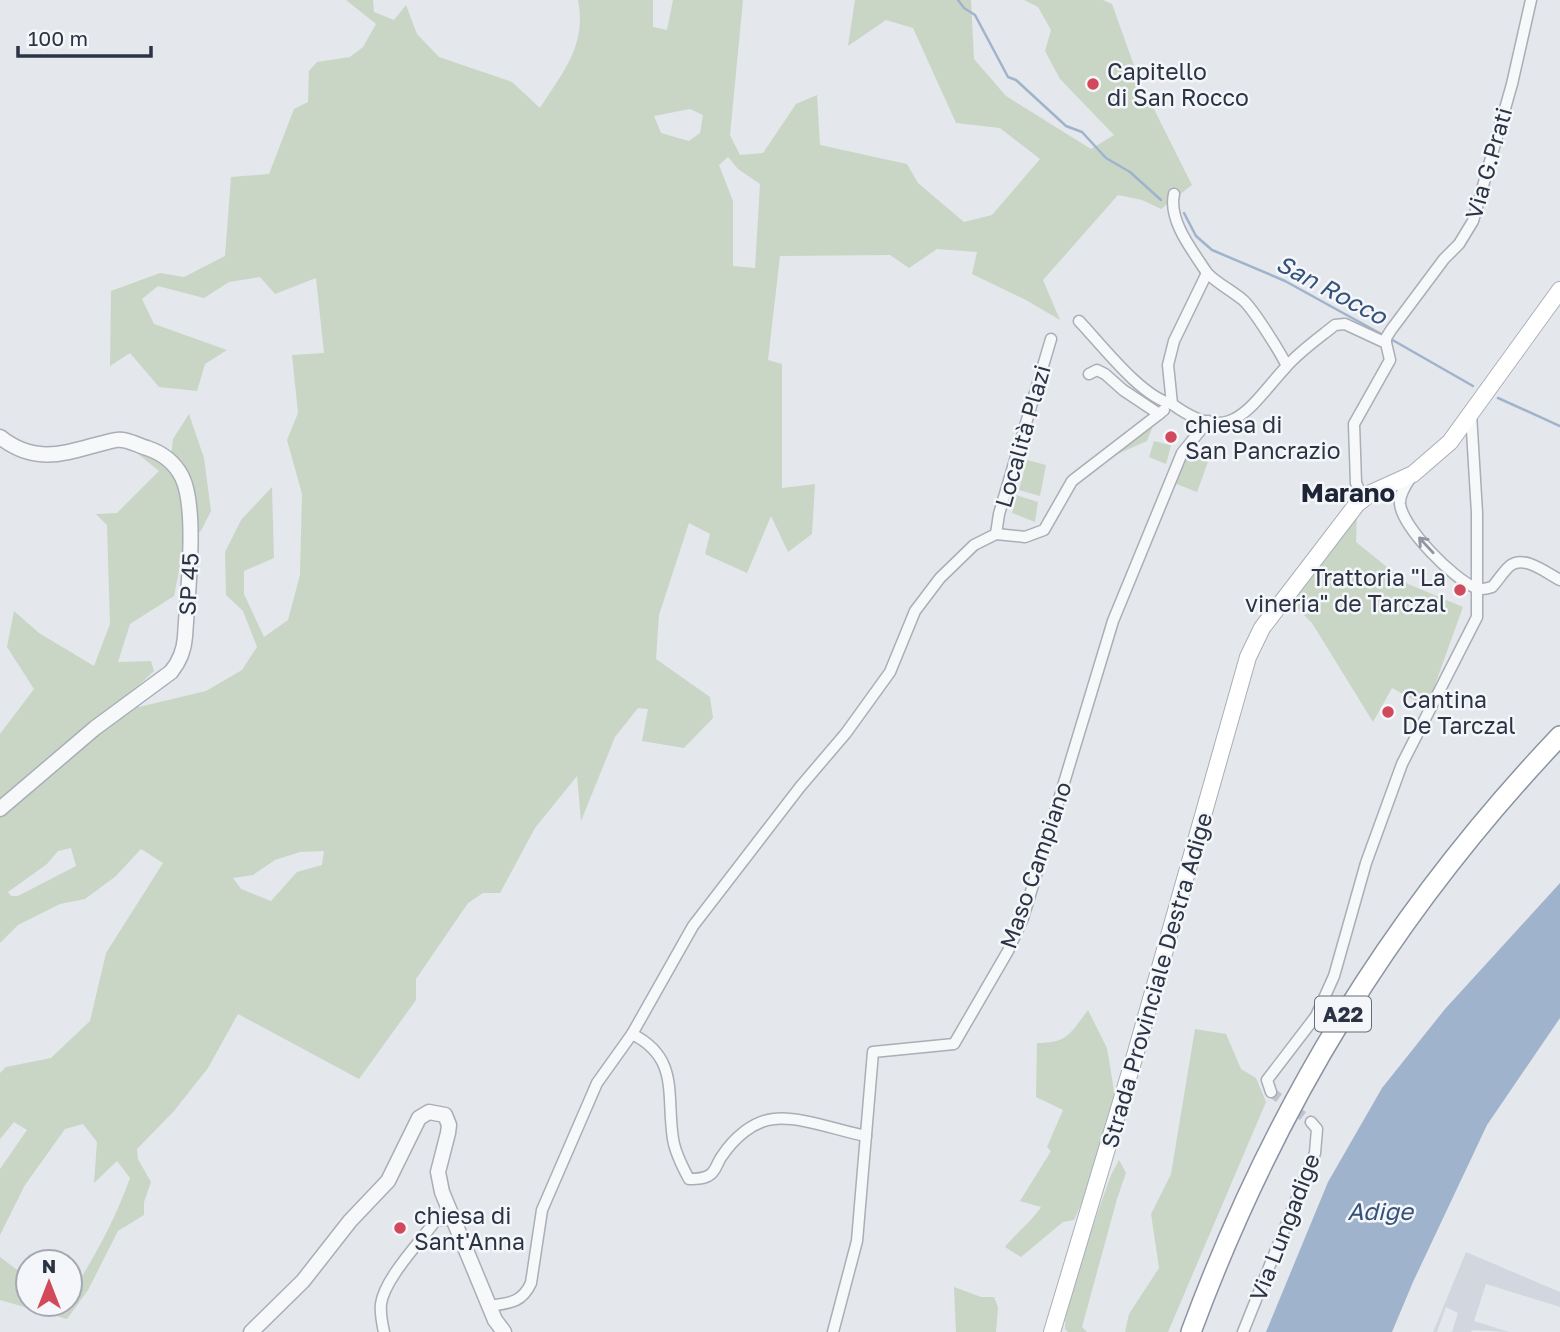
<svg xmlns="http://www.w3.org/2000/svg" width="1560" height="1332" viewBox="0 0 1560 1332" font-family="'Golos Text',sans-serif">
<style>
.built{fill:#d2d6de}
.green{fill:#c9d6c5;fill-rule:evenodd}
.water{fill:#9fb4cc}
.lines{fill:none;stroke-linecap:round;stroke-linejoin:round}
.stream{stroke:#9fb4cc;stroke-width:2.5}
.minor-tunnel{stroke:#bfc3cb;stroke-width:10;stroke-dasharray:10 5;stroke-linecap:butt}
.minor-casing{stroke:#a9aeb7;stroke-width:13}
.tertiary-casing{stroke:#a9aeb7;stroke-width:17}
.secondary-casing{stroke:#a9aeb7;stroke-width:18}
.motorway-casing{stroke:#8b94a3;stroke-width:22}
.minor{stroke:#f7f8fa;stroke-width:10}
.tertiary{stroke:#f7f8fa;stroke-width:14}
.secondary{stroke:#fff;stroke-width:16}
.motorway{stroke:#fff;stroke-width:19}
.oneway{stroke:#9196a0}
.poi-dot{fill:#d1495b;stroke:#f4f6f9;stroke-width:2.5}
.labels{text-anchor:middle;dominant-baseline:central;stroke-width:5;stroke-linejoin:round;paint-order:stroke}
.shield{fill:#f4f6f9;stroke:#676e7b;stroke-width:2}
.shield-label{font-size:21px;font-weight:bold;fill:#2b3445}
.poi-label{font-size:23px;fill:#2b3445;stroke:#f4f6f9;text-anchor:start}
.street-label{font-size:23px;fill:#2b3445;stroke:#f4f6f9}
.water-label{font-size:24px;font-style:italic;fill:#34527a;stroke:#f4f6f9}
.quarter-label{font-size:26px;font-weight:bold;fill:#1d2536;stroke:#f4f6f9}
</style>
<rect width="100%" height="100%" fill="#e4e7ec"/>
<path class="built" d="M1466,1252L1560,1292V1307L1486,1284L1474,1321L1509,1332L1472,1330L1471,1332H1452L1458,1313L1446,1307L1437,1332H1433Z"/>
<g class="green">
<path d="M346,0H373L374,12L394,20L406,5L417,34L439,57L512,82L540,108C563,72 587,45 578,0H653V27L667,30L673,0H743L730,135L740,155L763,153L796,104L817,95L820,145L907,164L918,183L964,222L992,215L1040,159L1000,128L956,123L913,28L886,20L848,46L855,0H971L974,59L1006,96L1091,149L1114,135L1060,79L1045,51L1051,30L1038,7L1024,0H1103L1112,4L1146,99L1152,105L1192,185L1161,209L1142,200L1118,195L1043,280L1060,320L1026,300L972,274L977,252L937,249L909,268L890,255L780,256L768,360L782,364V488L815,484L812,534L788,552L771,516L747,573L705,554L710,534L689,523L659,615L656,659L710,697L713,718L684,748L642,741L648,709L638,708L615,737L581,821L577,776L535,828L500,893H483L468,903L416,979V1000L359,1079L238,1014L208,1068L174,1111L137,1149L138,1159L151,1182L144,1202V1215L118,1231L88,1290L67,1319L0,1300V1257L28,1278V1304H70V1287L76,1286C98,1251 116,1217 130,1178L117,1161L94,1183L97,1142L83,1124L65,1129L25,1185L0,1235V1169L27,1130L14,1122L0,1139V1073L6,1067L51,1058L90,1021L106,953L163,863L141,849L116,876L85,899L60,904L18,925L0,943V734L34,689L7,647L14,611L39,633L94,666L110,624L107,525L96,514L117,513L159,471L132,449L170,466L173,439L189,414L204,458L211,511L202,529L182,556L174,596L130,624L118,662L151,661L154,671L121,702L139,707L206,691L242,670L257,647L243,611L226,595L225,552L241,520L272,487L274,558L244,571V594L264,637L288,620L300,575L302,494L287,440L298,413L292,355L324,353L316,278L275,294L260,277L229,282L204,298L158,286L142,299L154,324L227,350L205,364L197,391L159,387L130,353L110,366L111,291L160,273L184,277L225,256L231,177L269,174L294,109L308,102L309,71L317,62L350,57L363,47L376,24ZM690,109L703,115L700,133L689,141L661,133L654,116ZM728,157L738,169L760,184L755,268L733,266V201L719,165ZM71,848L76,866L18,896H11L8,892L47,864L58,851ZM324,851L322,865L297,872L271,901L241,889L233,878L253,875L275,860L300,852Z"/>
<path d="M1155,421L1147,441L1102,461Z"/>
<path d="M1168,440L1172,442L1166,464L1149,457L1154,441L1166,444Z"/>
<path d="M1186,453L1208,462L1197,492L1174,483Z"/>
<path d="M1027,460L1046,465L1040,496L1019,490Z"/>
<path d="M1016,495L1038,502L1035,522L1012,513Z"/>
<path d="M1357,515L1356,542L1408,584L1463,607L1427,707L1392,688L1373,722L1312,623L1290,601Z"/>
<path d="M1088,1010L1107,1048L1115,1097L1086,1193L1074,1220L1063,1222L1021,1257L1005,1247C1016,1233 1031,1222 1041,1207L1020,1201L1051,1151L1047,1147L1063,1110L1036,1097L1037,1043C1069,1043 1070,1033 1088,1010Z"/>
<path d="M1195,1029L1226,1034L1241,1069L1256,1078L1266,1102L1168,1332H1125L1129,1314L1159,1268L1151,1214L1171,1174Z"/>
<path d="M1119,1160L1126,1173L1117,1199L1082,1327L1087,1332H1068L1065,1329L1066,1302L1111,1175Z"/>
<path d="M954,1287L981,1297H994L998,1307L996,1332H956Z"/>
</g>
<path class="water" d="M1560,883V1018L1487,1125L1413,1282L1392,1332H1266L1328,1182L1382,1088L1445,1009Z"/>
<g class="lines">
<g class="stream">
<path d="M958,0L964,8L975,15L1008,77L1016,80L1066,126L1082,132L1106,158L1130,172L1161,200"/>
<path d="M1184,213L1196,236L1212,250L1285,281L1383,335"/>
<path d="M1389,338L1473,386"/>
<path d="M1498,398L1560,426"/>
</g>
<path class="minor-tunnel" d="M1271,1092L1311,1122"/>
<g class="minor-casing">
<g id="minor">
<path d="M1174,194C1168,221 1193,251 1207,273"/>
<path d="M1079,321C1101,344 1141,397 1172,404"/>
<path d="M1386,343V338L1391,330L1444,259L1459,244L1473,221L1512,84L1531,0"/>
<path d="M1287,366C1280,352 1254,310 1243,300C1231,290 1218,284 1207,273L1174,341L1168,365L1172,404C1232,448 1248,408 1286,367C1300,351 1319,338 1335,325L1345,324L1386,343L1390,360L1354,424L1356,483L1363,498"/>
<path d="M1089,374L1097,370L1105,374L1123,390L1159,414L1164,410"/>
<path d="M1413,474C1408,482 1399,493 1400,504C1403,528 1453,579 1476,588C1481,590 1486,589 1492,587C1498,581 1504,570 1511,565C1525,555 1548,574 1560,580"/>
<path d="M996,534L999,514L1051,339"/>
<path d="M632,1034C680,1058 666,1095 673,1139C675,1152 683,1168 689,1179C697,1179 705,1179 711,1174C716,1170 718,1161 722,1156C734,1138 753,1121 774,1119C801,1116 839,1131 866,1136"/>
<path d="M1271,1092L1267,1080L1316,1016L1334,976L1366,863L1402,764L1477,617V513L1471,414"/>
<path d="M489,1306C509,1303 522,1303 531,1283L542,1210L597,1083L632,1034L693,926L800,787L846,733L890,672L915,611L940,578L974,545L996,534L1025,537L1044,530L1072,481L1159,414"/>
<path d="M384,1332C382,1323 380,1313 381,1304C384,1279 421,1241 436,1220H453"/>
<path d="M833,1332L857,1241L873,1052L954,1044L1008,951L1023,918L1113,621L1182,453L1208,421"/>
<path d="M1243,1332L1315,1153L1317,1129L1311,1122"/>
</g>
</g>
<g class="tertiary-casing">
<g id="tertiary">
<path d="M0,437C40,469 73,449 116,440C125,438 137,445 147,448C162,453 175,463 182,477C198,509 187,599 185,637C184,651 180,661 171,672L95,728L0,809"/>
<path d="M251,1332L303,1281L350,1221L388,1181L419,1118L429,1112L445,1115L449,1125L448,1133L438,1172L442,1192L495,1320L504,1332"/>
</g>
</g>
<g class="secondary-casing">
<path id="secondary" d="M1052,1332L1136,1052L1248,657L1262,628L1357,504L1371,493L1413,474L1450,442L1560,290"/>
</g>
<g class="motorway-casing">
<path id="motorway" d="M1191,1332C1275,1105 1393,912 1560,736"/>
</g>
<use href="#minor" class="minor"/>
<use href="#tertiary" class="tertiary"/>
<use href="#secondary" class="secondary"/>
<use href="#motorway" class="motorway"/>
</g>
<defs><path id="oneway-shaft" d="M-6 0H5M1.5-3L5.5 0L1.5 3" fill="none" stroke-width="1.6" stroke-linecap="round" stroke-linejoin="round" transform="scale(1.75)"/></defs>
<use class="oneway" href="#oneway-shaft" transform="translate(1426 545) rotate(-133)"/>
<g class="poi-dot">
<circle cx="1093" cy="84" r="7"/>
<circle cx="1171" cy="437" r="7"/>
<circle cx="1460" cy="590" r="7"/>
<circle cx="1388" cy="712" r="7"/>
<circle cx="400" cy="1228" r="7"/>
</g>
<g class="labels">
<rect class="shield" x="1315" y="996.5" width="56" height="35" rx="5"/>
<g class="shield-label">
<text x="1343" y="1014">A22</text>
</g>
<g class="poi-label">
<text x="1107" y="71">Capitello<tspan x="1107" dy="26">di San Rocco</tspan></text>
<text x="1185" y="424">chiesa di<tspan x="1185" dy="26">San Pancrazio</tspan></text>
<text x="1446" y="577" text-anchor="end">Trattoria "La<tspan x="1446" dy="26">vineria" de Tarczal</tspan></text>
<text x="1402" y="699">Cantina<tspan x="1402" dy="26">De Tarczal</tspan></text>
<text x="414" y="1215">chiesa di<tspan x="414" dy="26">Sant'Anna</tspan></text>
</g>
<g class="street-label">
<text transform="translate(1488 163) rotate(-74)">Via G.Prati</text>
<text transform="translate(1022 436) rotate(-74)">Località Plazi</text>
<text transform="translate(188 584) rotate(-87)">SP 45</text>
<text transform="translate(1035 865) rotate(-71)">Maso Campiano</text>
<text transform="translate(1156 980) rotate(-74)">Strada Provinciale Destra Adige</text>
<text transform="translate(1284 1227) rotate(-69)">Via Lungadige</text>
</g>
<g class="water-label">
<text transform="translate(1332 289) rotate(28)">San Rocco</text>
<text x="1380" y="1210">Adige</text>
</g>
<g class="quarter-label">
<text x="1348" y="492">Marano</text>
</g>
</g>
<g transform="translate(49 1283)"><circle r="33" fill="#f4f6f9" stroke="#a4a8b1" stroke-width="2"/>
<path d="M0-5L12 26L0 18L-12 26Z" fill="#d1495b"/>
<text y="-10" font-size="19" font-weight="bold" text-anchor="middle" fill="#2b3445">N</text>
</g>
<path d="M18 46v10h133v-10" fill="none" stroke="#2b3445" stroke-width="3.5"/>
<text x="28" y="46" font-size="21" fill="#2b3445" stroke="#f4f6f9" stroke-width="5" paint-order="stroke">100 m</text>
</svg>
